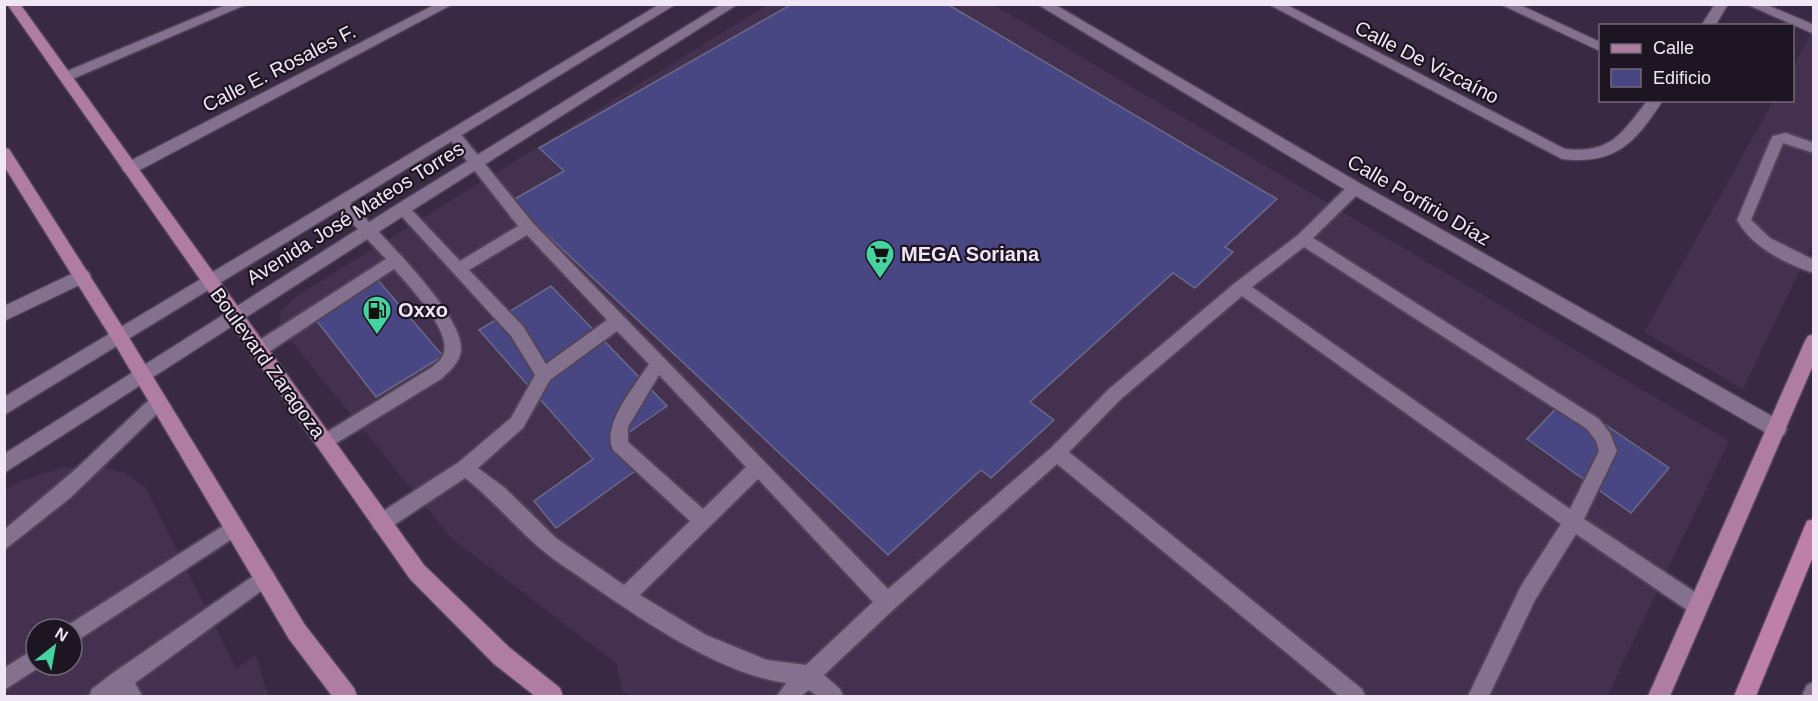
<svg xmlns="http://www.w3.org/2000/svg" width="1818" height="701" viewBox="0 0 1818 701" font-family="Helvetica,sans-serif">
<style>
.built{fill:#44314f;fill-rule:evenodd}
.building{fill:#494684;stroke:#696a89;stroke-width:1.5}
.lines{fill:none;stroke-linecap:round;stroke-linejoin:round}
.service-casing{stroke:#524459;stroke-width:4}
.minor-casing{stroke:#524459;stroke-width:3}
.tertiary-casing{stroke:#524459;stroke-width:3}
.primary-casing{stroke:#524459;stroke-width:3}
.trunk-casing{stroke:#524459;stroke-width:3}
.service{fill:#83718e;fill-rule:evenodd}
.minor{fill:#83718e;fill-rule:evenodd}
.tertiary{fill:#83718e;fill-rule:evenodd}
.primary{fill:#af7ca2;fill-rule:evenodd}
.trunk{fill:#be80a9;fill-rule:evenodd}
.labels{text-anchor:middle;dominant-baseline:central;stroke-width:4.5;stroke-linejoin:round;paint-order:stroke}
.street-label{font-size:20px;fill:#f0e6f6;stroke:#1d1521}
.poi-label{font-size:20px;font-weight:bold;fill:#f0e6f6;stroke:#1d1521;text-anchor:start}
</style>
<rect width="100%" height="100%" fill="#392942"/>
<g class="built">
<path d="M767,5H994L1729,441L1607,696H632L622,691L617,664L451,538L279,326L281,311L298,295Z"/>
<path d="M1813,29V243L1743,389L1644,332L1773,101L1792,100L1793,67Z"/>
<path d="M96,466L125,473L146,488L236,668L256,655L268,696H5V490L23,480L61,468ZM36,629H72V665H36Z"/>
</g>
<g class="building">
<path d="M792,4H947L1277,199L1225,247L1233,252L1195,288L1173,273L1030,402L1054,420L991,478L981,470L888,555L511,201L564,171L539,148Z"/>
<path d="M377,279L443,356L376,397L313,316Z"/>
<path d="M551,286L667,406L618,440L642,466L556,528L534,501L593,459L479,330Z"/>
<path d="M1566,398L1669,468L1631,513L1527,439Z"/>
</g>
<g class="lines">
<g class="service-casing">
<g id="service">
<path d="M454,130L459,132L533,223L888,589L1051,448L1109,389L1235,283L1298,235L1350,184L1355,183L1362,188L1360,192L1313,238L1599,419L1610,433L1617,451L1584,519L1704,598L1707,605L1704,612L1697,614L1690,612L1576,534L1535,600L1489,696H1468L1521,586L1561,524L1242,296L1121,399L1069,452L1362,689L1365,696H1339L1057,464L894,609L824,675L840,689L843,696H817L809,690L801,696H777L786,683C720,674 642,620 587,582C572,571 556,562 542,550C515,527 493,500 465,478L388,529L381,531L374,529L372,523L374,517L459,462L511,418L535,375L511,336L395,209L402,204L407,205L460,261L518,226L449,138V132ZM527,235L607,320L546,364L523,326L469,270ZM1304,247L1587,429L1596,441L1599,451L1570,509L1252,287ZM617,331L649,364C635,386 601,425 613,450L690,521L624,585L556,538L505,488L478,468L523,428L550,380ZM659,375L746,467L703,509L628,442V427ZM758,479L873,602L806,665L767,660L706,635L640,595Z"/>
<path d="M1786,133L1814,143V153L1783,143L1751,220L1770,238L1814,260V273C1784,263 1752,247 1737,220L1771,139L1773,136Z"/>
<path d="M341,197L346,198C372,226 464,313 461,350C460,362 450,371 441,379L325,450L319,447L316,442L319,437L429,369C435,365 443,359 444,352C450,329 409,286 394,269L264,355H252L250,350L252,345L386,259L336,206L334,202Z"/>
<path d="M157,396L163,398L166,403L163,408L70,498L4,550V530L76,469L151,398Z"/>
<path d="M234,519L241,521L243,527L241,533L72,644V629L65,627Z"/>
<path d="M265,568L272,571L275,577L272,583L135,683L142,696H89L92,689L113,673Z"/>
<path d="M36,648V665H43L4,690V668Z"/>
<path d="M1814,682V696H1802L1807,685Z"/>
</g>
</g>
<g class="minor-casing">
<g id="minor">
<path d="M228,4H247L70,80L65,82L58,77L60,74Z"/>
<path d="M436,4H453L136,172H124L122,168L124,164Z"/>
<path d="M1037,4H1054L1361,184L1784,423L1787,429L1784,435L1777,437L1770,435L1349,192Z"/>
<path d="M1268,4H1285L1565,149C1611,154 1621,134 1648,100H1663C1635,143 1616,165 1562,159Z"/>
<path d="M1500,4H1518L1600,42V51Z"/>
<path d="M1715,4H1728L1715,26H1701Z"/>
<path d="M1746,4H1765L1814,25V34Z"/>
<path d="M82,269L88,271L91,276L88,281L4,321V306Z"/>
</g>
</g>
<g class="tertiary-casing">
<g id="tertiary">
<path d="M660,4H676L4,415V397Z"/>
<path d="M722,4H738L408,213L4,473V454L396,205Z"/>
</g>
</g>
<g class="primary-casing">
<g id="primary">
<path d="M7,4H20L424,565L510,648L560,688L563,696H535L494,664L410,579Z"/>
<path d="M4,148L9,149L125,331L305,625L354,688L357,696H332L289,639L113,341L4,166Z"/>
<path d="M1814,334V363L1670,696H1648L1805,341L1808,336Z"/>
</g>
</g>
<g class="trunk-casing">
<path id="trunk" d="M1814,519V554L1756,696H1734L1804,528L1807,521Z"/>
</g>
<use href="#service" class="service"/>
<use href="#minor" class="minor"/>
<use href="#tertiary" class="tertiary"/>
<use href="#primary" class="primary"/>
<use href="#trunk" class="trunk"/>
</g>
<defs>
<g id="supermarket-pin" transform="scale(1.5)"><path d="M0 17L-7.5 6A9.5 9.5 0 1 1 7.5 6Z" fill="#44d49f" stroke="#1d1521"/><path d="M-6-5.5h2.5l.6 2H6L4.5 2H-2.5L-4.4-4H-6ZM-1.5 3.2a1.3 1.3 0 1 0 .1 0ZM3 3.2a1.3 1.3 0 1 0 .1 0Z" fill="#111"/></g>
<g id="fuel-pin" transform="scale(1.5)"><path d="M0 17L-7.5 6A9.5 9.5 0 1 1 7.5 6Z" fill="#44d49f" stroke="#1d1521"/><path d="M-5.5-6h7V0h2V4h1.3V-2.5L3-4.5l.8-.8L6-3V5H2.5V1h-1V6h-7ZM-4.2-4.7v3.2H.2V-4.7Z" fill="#111"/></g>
</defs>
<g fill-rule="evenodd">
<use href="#supermarket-pin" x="880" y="254"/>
<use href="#fuel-pin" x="377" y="310"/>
</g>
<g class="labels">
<g class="street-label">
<text transform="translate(1427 62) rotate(27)">Calle De Vizcaíno</text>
<text transform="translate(279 68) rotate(-27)">Calle E. Rosales F.</text>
<text transform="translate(1419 200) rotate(30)">Calle Porfirio Díaz</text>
<text transform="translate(355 213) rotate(-32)">Avenida José Mateos Torres</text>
<text transform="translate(268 363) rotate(54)">Boulevard Zaragoza</text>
</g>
<g class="poi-label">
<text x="901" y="254">MEGA Soriana</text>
<text x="398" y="310">Oxxo</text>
</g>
</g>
<rect width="1818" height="701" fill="none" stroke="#f0e6f6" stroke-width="12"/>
<rect x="1599" y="24" width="195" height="78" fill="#1d1521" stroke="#716976" stroke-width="1.5"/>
<rect x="1611" y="44" width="30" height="9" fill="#af7ca2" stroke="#716976" stroke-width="1.5"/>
<text x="1653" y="54" font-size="18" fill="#f0e6f6">Calle</text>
<rect x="1611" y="69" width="30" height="18" fill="#494684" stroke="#716976" stroke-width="1.5"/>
<text x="1653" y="84" font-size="18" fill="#f0e6f6">Edificio</text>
<g transform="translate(54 647) rotate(31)"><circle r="28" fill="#1d1521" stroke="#716976" stroke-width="1.5"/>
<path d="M0-4.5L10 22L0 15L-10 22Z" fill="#44d49f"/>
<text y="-9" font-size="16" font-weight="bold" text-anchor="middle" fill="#f0e6f6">N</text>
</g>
</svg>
